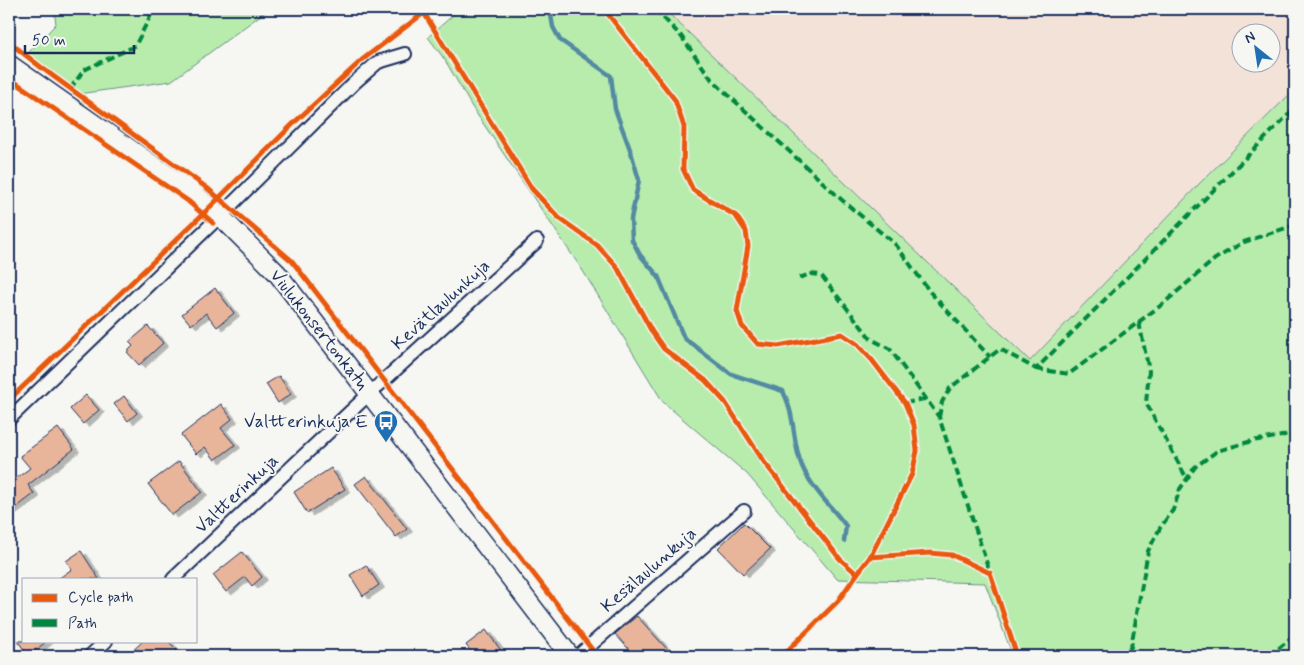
<svg xmlns="http://www.w3.org/2000/svg" width="1304" height="665" viewBox="0 0 1304 665" font-family="Mynerve,sans-serif">
<style>
.built{fill:#f2e2d8;fill-rule:evenodd}
.green{fill:#b8ecad;stroke:#6a8e86}
.lines{fill:none;stroke-linecap:round;stroke-linejoin:round}
.stream{stroke:#528aa2;stroke-width:4.5}
.building{fill:#e8b49a;stroke:#1b2f5e;filter:url(#shadow)}
.street-casing{stroke:#1b2f5e;stroke-width:16}
.secondary-casing{stroke:#1b2f5e;stroke-width:21}
.street{stroke:#f6f6f2;stroke-width:12}
.secondary{stroke:#f6f6f2;stroke-width:18}
.quiet{stroke:#00873e;stroke-width:4;stroke-dasharray:8 4;stroke-linecap:butt}
.cycleway-casing{stroke:#f6f6f2;stroke-width:8}
.cycleway{stroke:#e8590c;stroke-width:5}
.labels{text-anchor:middle;dominant-baseline:central;stroke-width:4;stroke-linejoin:round;paint-order:stroke}
.street-label{font-size:18px;fill:#1b2f5e;stroke:#f6f6f2}
.poi-label{font-size:18px;fill:#1b2f5e;stroke:#f6f6f2;text-anchor:end}
</style>
<defs>
<filter id="shadow"><feDropShadow dx="5.5" dy="3" stdDeviation="0" flood-color="#0004"/></filter>
</defs>
<rect width="100%" height="100%" fill="#f6f6f2"/>
<filter id="ink" filterUnits="userSpaceOnUse"><feTurbulence type="fractalNoise" baseFrequency=".02" numOctaves="2"/><feDisplacementMap in="SourceGraphic" scale="10" xChannelSelector="R" yChannelSelector="G"/><feConvolveMatrix kernelMatrix="1 2 1 2 8 2 1 2 1" color-interpolation-filters="sRGB"/></filter>
<g filter="url(#ink)">
<path class="built" d="M664,9H1295V89L1200,183L1030,361ZM1242,32H1272V62H1242Z"/>
<g class="green">
<path d="M54,9H269L171,81L78,94L26,55L56,24Z"/>
<path d="M460,9H664L1030,361L1200,183L1295,89V656H1013L985,583L837,579L747,474L663,402L583,271L472,107L445,60L428,37Z"/>
</g>
<g class="lines">
<path class="stream" d="M550,9L553,27L560,40L611,76L615,109L631,152L639,180L631,219L632,240L640,255L658,276L684,338L731,374L783,391C796,417 792,443 802,466C812,489 831,506 846,526L844,541"/>
</g>
<g class="building">
<path d="M215,288L234,313L217,327L206,313L191,325L182,314Z"/>
<path d="M148,326L163,343L139,365L127,352L133,346L129,342Z"/>
<path d="M279,376L291,394L278,403L266,384Z"/>
<path d="M86,395L99,410L83,424L70,409Z"/>
<path d="M124,396L137,413L128,421L114,404Z"/>
<path d="M221,404L232,419L221,428L235,445L215,460L205,447L196,454L181,435Z"/>
<path d="M58,428L74,449L28,485L34,494L9,513V484L30,468L20,456Z"/>
<path d="M179,461L202,492L172,515L148,484Z"/>
<path d="M331,468L345,489L307,513L294,492Z"/>
<path d="M366,476L407,529L396,537L355,484Z"/>
<path d="M744,523L770,549L743,574L718,548Z"/>
<path d="M81,551L99,579H58L72,569L66,561Z"/>
<path d="M242,552L262,577L252,586L245,577L226,592L213,575Z"/>
<path d="M366,565L379,585L363,596L350,575Z"/>
<path d="M637,616L667,649L659,656H635L615,634Z"/>
<path d="M486,630L505,656H474L466,645Z"/>
<path d="M18,641H47L28,656Z"/>
<path d="M143,641H168L177,650L171,656H127Z"/>
</g>
<g class="lines">
<g class="street-casing">
<g id="street">
<path d="M9,419L220,216L354,83L378,62L405,54"/>
<path d="M173,579L369,394L537,241"/>
<path d="M90,656L106,641"/>
<path d="M578,656L744,511"/>
</g>
</g>
<g class="secondary-casing">
<path id="secondary" d="M9,64L193,193L220,216L277,273L570,656"/>
</g>
<use href="#street" class="street"/>
<use href="#secondary" class="secondary"/>
<g class="quiet">
<path d="M655,9L681,36L712,80L842,200L896,245L930,292L990,357"/>
<path d="M70,89L84,70L135,46L154,9"/>
<path d="M799,278L810,274L821,275L871,339L890,349L939,417L990,573"/>
<path d="M1139,322L1149,371L1146,403L1187,479"/>
<path d="M1036,369L1069,374L1164,303L1215,259L1244,242L1295,225"/>
<path d="M905,403L925,399"/>
<path d="M939,417L942,402L950,388L1000,349L1036,369L1295,108"/>
<path d="M1119,656L1131,647L1148,551L1160,528L1173,510L1180,489L1195,467L1217,451L1252,441L1282,436L1295,431"/>
<path d="M1269,656L1289,640L1295,630"/>
</g>
<g class="cycleway-casing">
<g id="cycleway">
<path d="M604,9L675,100L684,127L683,169L693,190L736,216L746,231L748,246L737,311L742,326L758,344L778,346L842,334L857,344L872,360L905,403L914,425L917,451L912,474L870,557L857,574"/>
<path d="M424,13L532,189L559,218L597,245L617,267L652,332L664,349L705,380L725,402L764,462L840,559L857,574L838,601L782,656"/>
<path d="M9,42L42,68L207,188L292,261L597,656"/>
<path d="M9,78L188,201L213,223"/>
<path d="M9,400L203,214L296,121L362,60L429,9"/>
<path d="M870,557L930,553L952,555L990,573L1017,656"/>
</g>
</g>
<use href="#cycleway" class="cycleway"/>
</g>
</g>
<defs>
<g id="bus-pin" transform="scale(1.25)"><path d="M0 17L-7.5 6A9.5 9.5 0 1 1 7.5 6Z" fill="#1f6fb2" stroke="#f6f6f2"/><path d="M-5-6H5V4H4V6H2V4H-2V6H-4V4H-5ZM-3.5-4V0h7V-4ZM-3.5 1.2v1.5H-2V1.2ZM2 1.2v1.5H3.5V1.2Z" fill="#fff"/></g>
</defs>
<g fill-rule="evenodd">
<use href="#bus-pin" x="386" y="422"/>
</g>
<g class="labels">
<g class="street-label">
<text transform="translate(441 305) rotate(-42)">Kevätlaulunkuja</text>
<text transform="translate(319 330) rotate(52)">Viulukonsertonkatu</text>
<text transform="translate(237 494) rotate(-43)">Valtterinkuja</text>
<text transform="translate(649 570) rotate(-41)">Kesälaulunkuja</text>
</g>
<g class="poi-label">
<text x="368" y="422">Valtterinkuja E</text>
</g>
</g>
<rect width="1304" height="665" fill="none" stroke="#f6f6f2" stroke-width="30"/>
<rect x="15" y="15" width="1274" height="635" fill="none" stroke="#1b2f5e" stroke-width="2" filter="url(#ink)"/>
<rect x="22" y="578" width="175" height="65" fill="#f6f6f2" stroke="#9ea6b7"/>
<rect x="32" y="594" width="25" height="8" fill="#e8590c" stroke="#9ea6b7"/>
<text x="68" y="602" font-size="15" fill="#1b2f5e">Cycle path</text>
<rect x="32" y="619" width="25" height="8" fill="#00873e" stroke="#9ea6b7"/>
<text x="68" y="628" font-size="15" fill="#1b2f5e">Path</text>
<g transform="translate(1256 48) rotate(330)"><circle r="24" fill="#f6f6f2" stroke="#9ea6b7"/>
<path d="M0-4L9 19L0 12L-9 19Z" fill="#1f6fb2"/>
<text y="-8" font-size="14" font-weight="bold" text-anchor="middle" fill="#1b2f5e">N</text>
</g>
<path d="M25 45v8h109v-8" fill="none" stroke="#1b2f5e" stroke-width="2.5"/>
<text x="32" y="45" font-size="15" fill="#1b2f5e" stroke="#f6f6f2" stroke-width="4" paint-order="stroke">50 m</text>
</svg>
